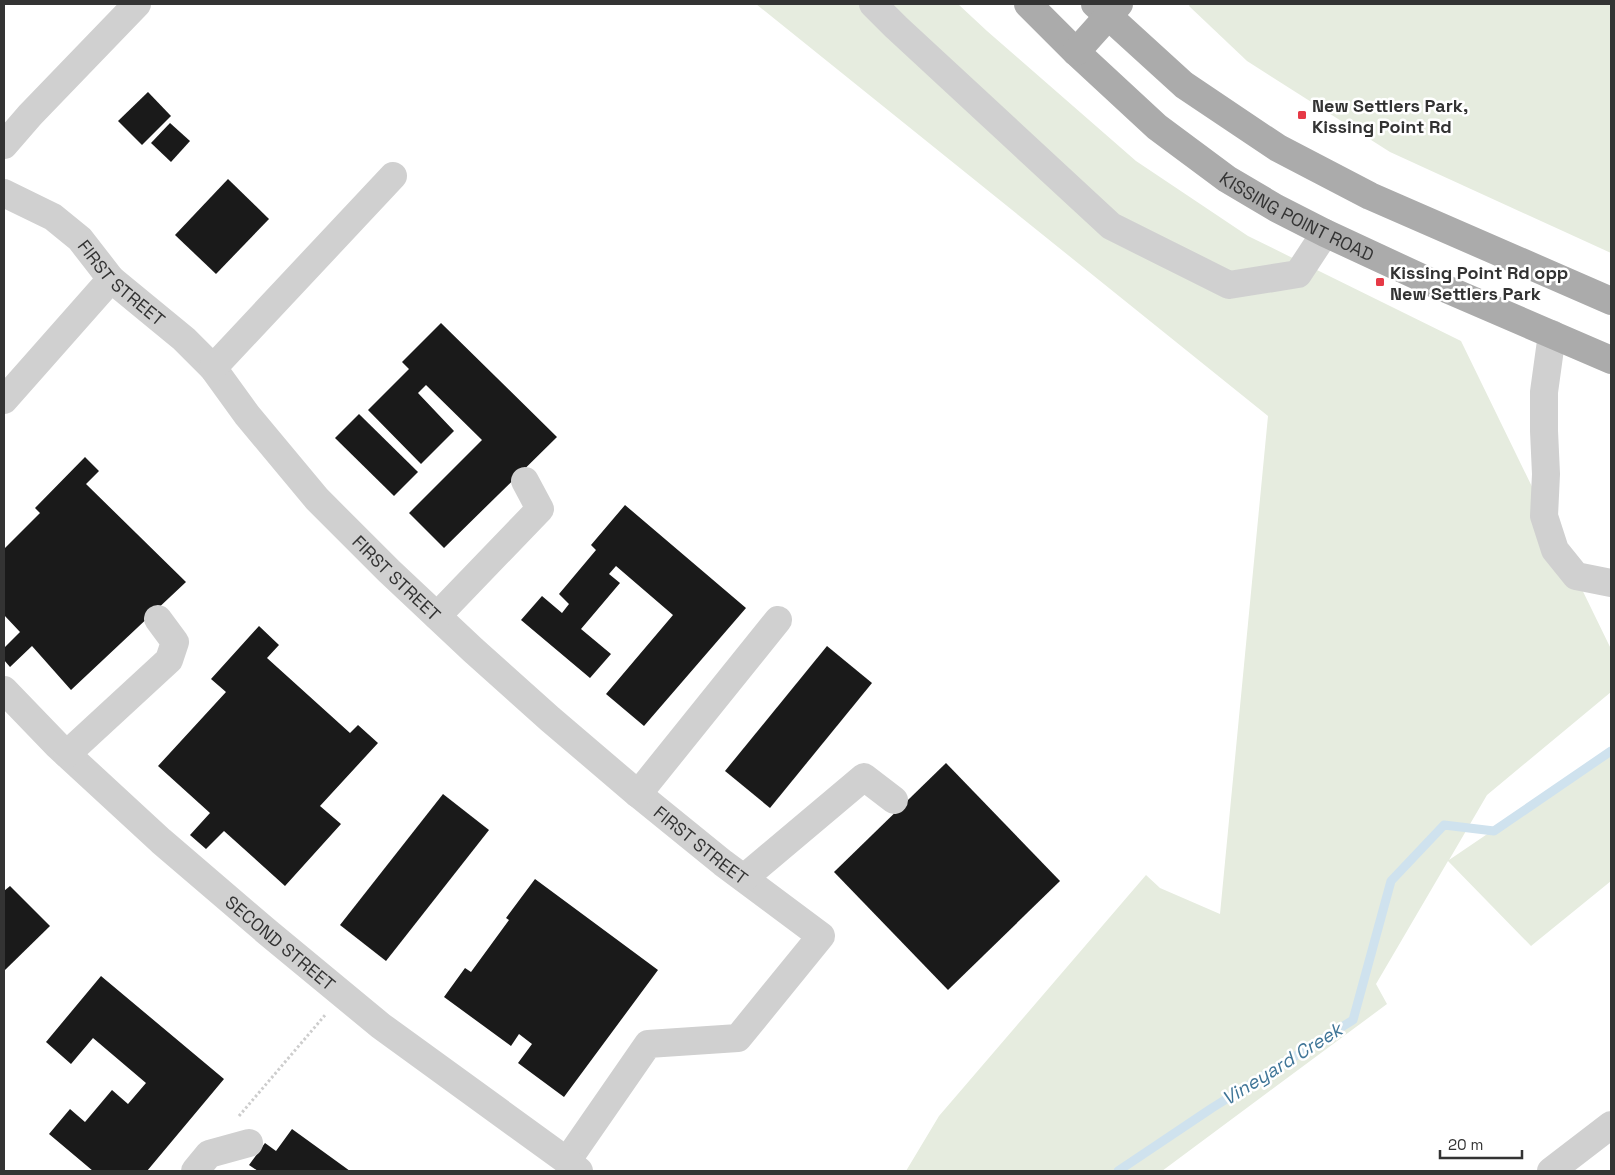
<svg xmlns="http://www.w3.org/2000/svg" width="1615" height="1175" viewBox="0 0 1615 1175" font-family="'Space Grotesk',sans-serif">
<style>
.green{fill:#e6ecdf}
.lines{fill:none;stroke-linecap:round;stroke-linejoin:round}
.stream{stroke:#cfe2ee;stroke-width:9}
.building{fill:#1a1a1a}
.path{stroke:#cdcdcd;stroke-width:3;stroke-dasharray:2.5 2.5;stroke-linecap:butt}
.minor{stroke:#d0d0d0;stroke-width:28}
.major{stroke:#ababab;stroke-width:28}
.poi-dot{fill:#e63946;stroke:#fff;stroke-width:2}
.labels{text-anchor:middle;dominant-baseline:central;stroke-width:5;stroke-linejoin:round;paint-order:stroke}
.poi-label{font-size:18px;font-weight:bold;fill:#333;stroke:#fff;text-anchor:start}
.street-label{font-size:18px;fill:#333;stroke:#fff}
.water-label{font-size:19px;font-style:italic;fill:#3f7597;stroke:#fff}
</style>
<rect width="100%" height="100%" fill="#fff"/>
<g class="green">
<path d="M756,4H958L987,31L1136,161L1248,236L1461,341L1611,649V692L1487,795L1449,860L1611,750V881L1531,946L1448,861L1376,984L1387,1004L1162,1171H906L939,1116L1146,875L1160,888L1220,914L1268,416Z"/>
<path d="M1190,4H1611V253L1390,152L1247,61L1189,6Z"/>
</g>
<g class="lines">
<path class="stream" d="M1118,1171L1212,1108L1353,1020L1391,881L1444,825L1494,831L1611,751"/>
</g>
<g class="building">
<path d="M148,92L171,116L142,145L118,121Z"/>
<path d="M170,123L190,141L171,162L151,143Z"/>
<path d="M228,179L269,219L216,274L175,235Z"/>
<path d="M441,323L557,437L444,548L409,513L482,440L426,385L418,393L454,431L421,464L368,410L409,369L402,362Z"/>
<path d="M359,414L418,472L394,496L335,438Z"/>
<path d="M85,457L99,471L86,484L186,582L71,690L32,646L10,667L4,660V648L20,632L4,615V549L40,513L35,508Z"/>
<path d="M625,505L746,608L644,726L606,694L673,615L616,566L609,574L620,583L581,629L611,654L590,678L521,620L542,596L562,613L569,604L559,594L596,550L591,545Z"/>
<path d="M259,626L279,645L267,658L350,733L358,725L378,743L320,806L341,824L285,886L224,831L206,849L190,835L210,813L158,766L226,692L211,679Z"/>
<path d="M827,646L872,683L770,808L725,771Z"/>
<path d="M946,763L1060,881L948,990L834,872Z"/>
<path d="M443,794L489,830L386,961L340,925Z"/>
<path d="M535,879L658,970L564,1097L518,1063L532,1044L519,1034L511,1046L444,997L465,968L471,972L509,920L506,918Z"/>
<path d="M10,886L50,926L4,971V891Z"/>
<path d="M101,976L224,1079L147,1171H93L49,1134L70,1109L85,1122L112,1090L128,1104L146,1083L93,1038L71,1064L46,1042Z"/>
<path d="M292,1129L350,1171H258L249,1165L265,1143L276,1151Z"/>
</g>
<g class="lines">
<path class="path" d="M239,1116L326,1014"/>
<g class="minor">
<path d="M873,4L896,27L1111,226L1229,285L1298,274L1325,233"/>
<path d="M4,145L30,115L137,4"/>
<path id="s1" d="M4,193L53,217L80,239L111,279L184,339L213,368L247,415L317,499L389,571L473,650L550,719L638,794L723,863L821,936L738,1038L648,1044L567,1161"/>
<path d="M1552,334L1544,392V431L1546,474L1544,516L1555,550L1576,576L1611,583"/>
<path d="M213,368L393,176"/>
<path d="M4,400L111,279"/>
<path d="M437,616L540,509L525,481"/>
<path id="s2" d="M4,690L58,746L161,841L266,931L381,1026L567,1161L579,1171"/>
<path d="M67,754L169,660L175,642L158,619"/>
<path d="M638,794L778,620"/>
<path d="M744,878L864,777L894,800"/>
<path d="M195,1171L209,1154L249,1143"/>
<path d="M1551,1171L1611,1125"/>
</g>
<g class="major">
<path id="s3" d="M1028,4L1076,52L1157,127L1227,179L1276,208L1325,233L1437,285L1611,360"/>
<path d="M1095,4L1184,85L1278,148L1370,196L1611,301"/>
<path d="M1076,52L1119,4"/>
</g>
</g>
<g class="poi-dot">
<rect x="1297" y="110" width="10" height="10" rx="2.5"/>
<rect x="1375" y="277" width="10" height="10" rx="2.5"/>
</g>
<g class="labels">
<g class="poi-label">
<text x="1312" y="105">New Settlers Park,<tspan x="1312" dy="21">Kissing Point Rd</tspan></text>
<text x="1390" y="272">Kissing Point Rd opp<tspan x="1390" dy="21">New Settlers Park</tspan></text>
</g>
<g class="street-label">
<text stroke="none"><textPath href="#s3" startOffset="345">KISSING POINT ROAD</textPath></text>
<text stroke="none"><textPath href="#s1" startOffset="150">FIRST STREET</textPath></text>
<text stroke="none"><textPath href="#s1" startOffset="555">FIRST STREET</textPath></text>
<text stroke="none"><textPath href="#s1" startOffset="960">FIRST STREET</textPath></text>
<text stroke="none"><textPath href="#s2" startOffset="375">SECOND STREET</textPath></text>
</g>
<g class="water-label">
<text transform="translate(1282 1064) rotate(-32)">Vineyard Creek</text>
</g>
</g>
<rect width="1615" height="1175" fill="none" stroke="#333333" stroke-width="10"/>
<path d="M1440 1150v8h82v-8" fill="none" stroke="#333333" stroke-width="2.5"/>
<text x="1448" y="1150" font-size="15" fill="#333333" stroke="#ffffff" stroke-width="4" paint-order="stroke">20 m</text>
</svg>
